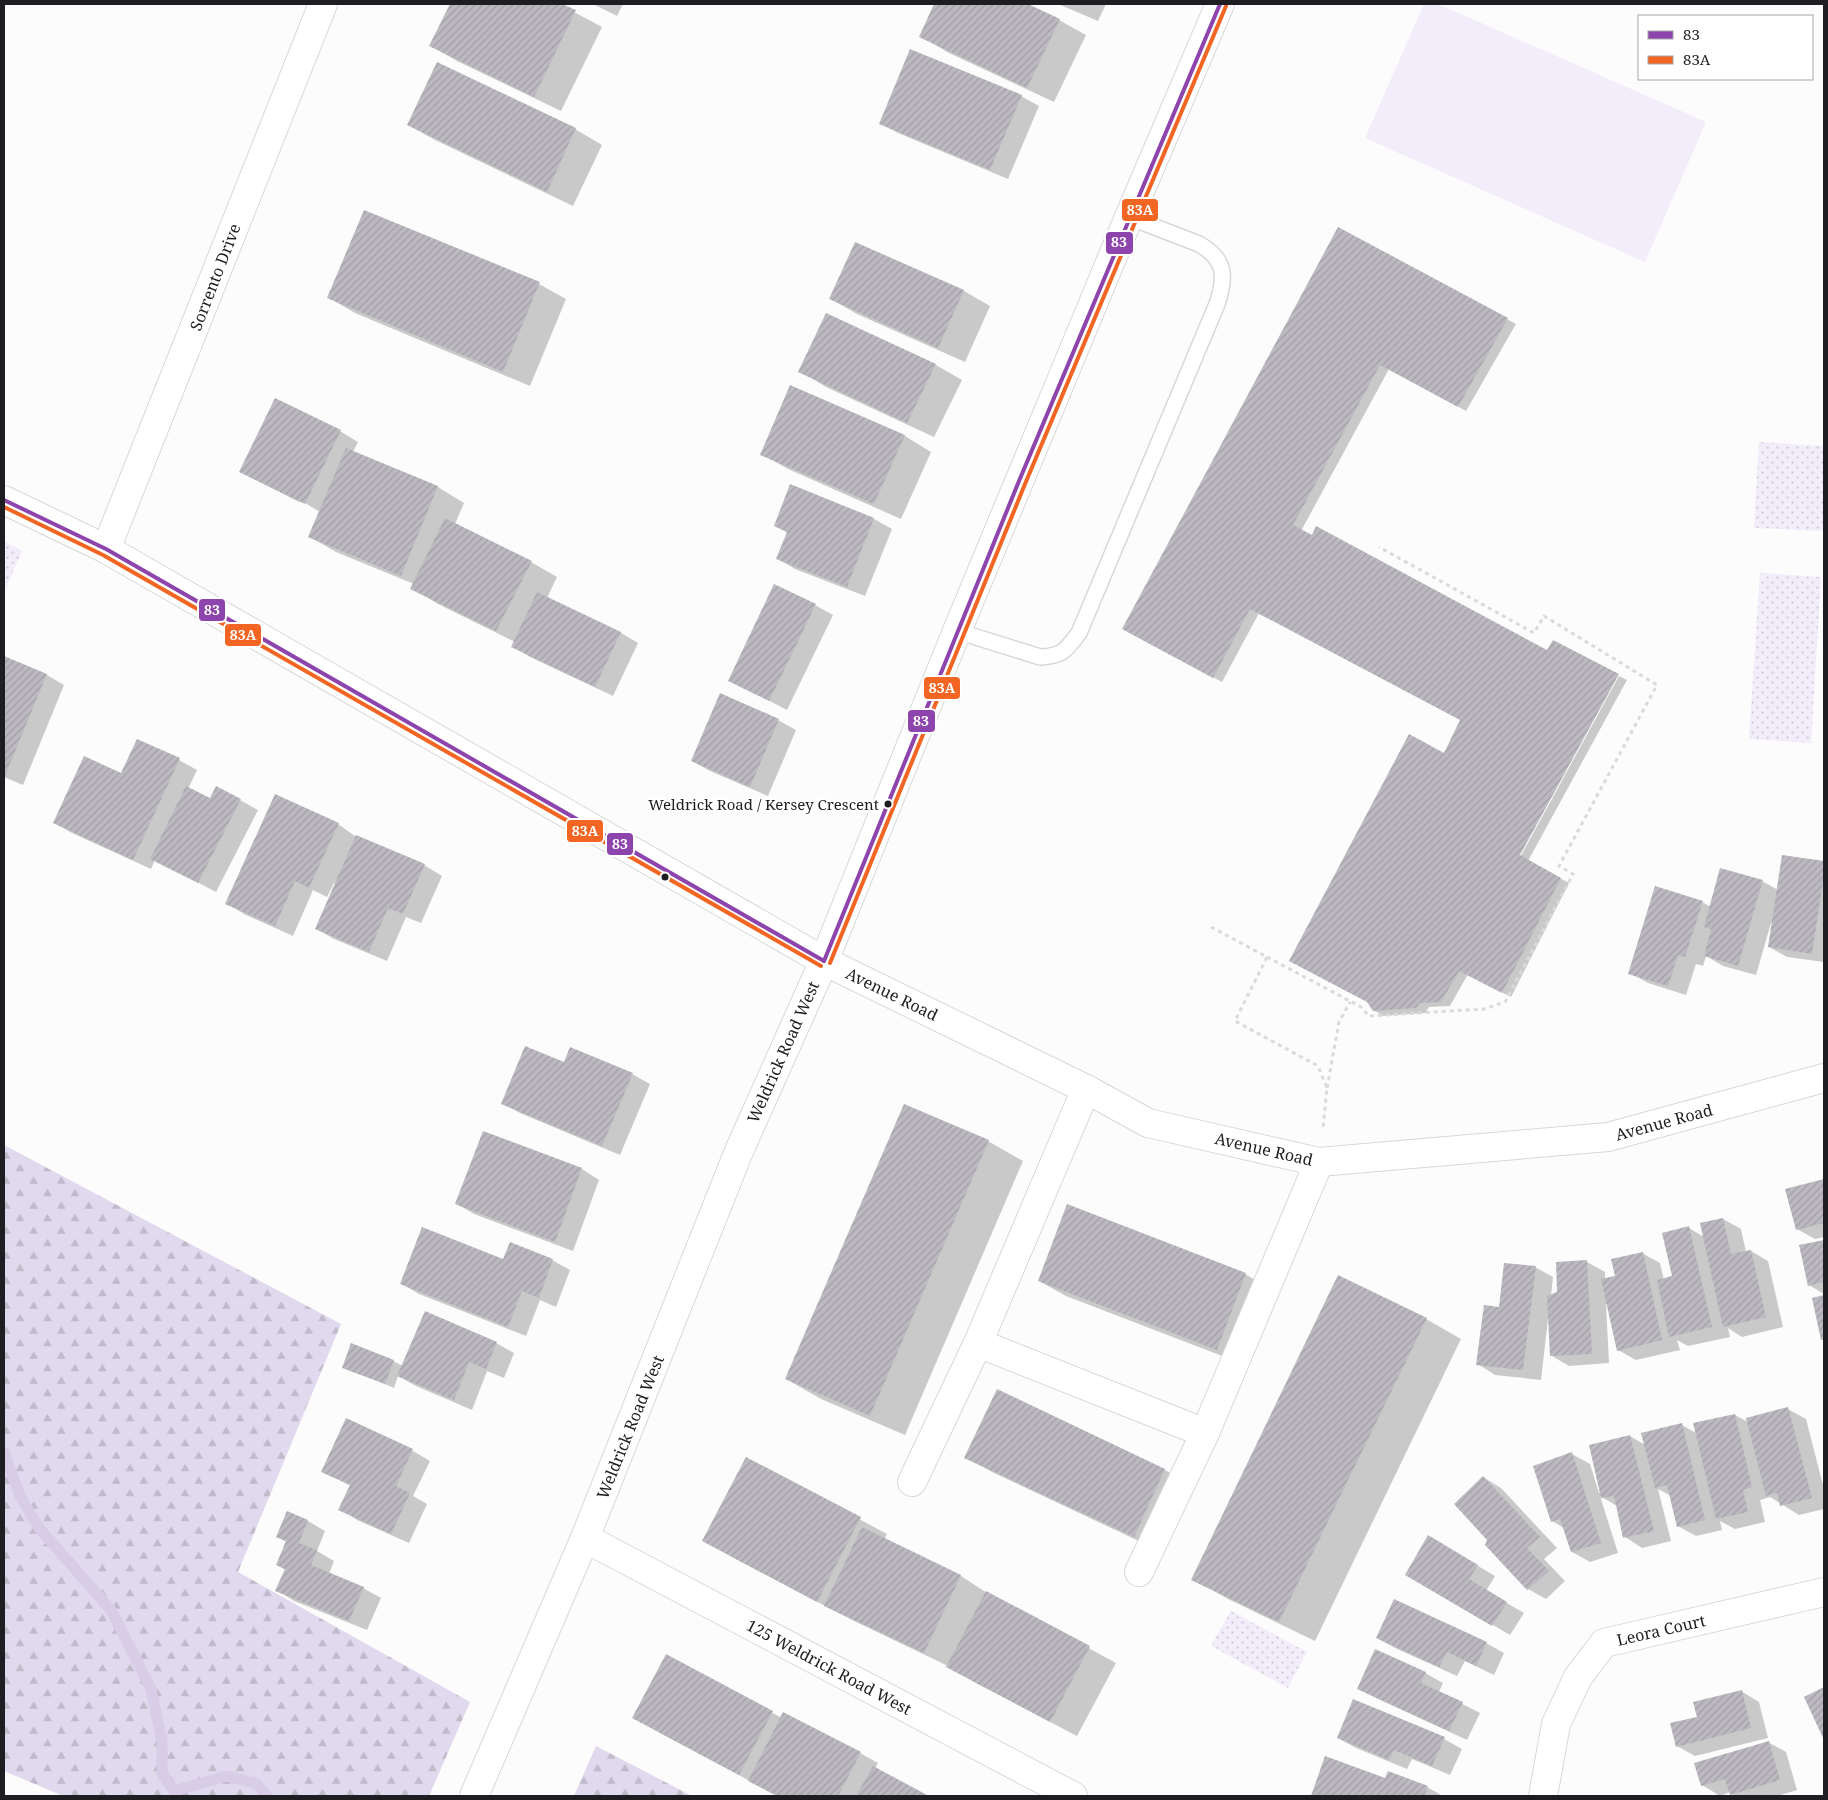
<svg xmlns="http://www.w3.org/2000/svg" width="1828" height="1800" viewBox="0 0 1828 1800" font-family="'Noto Serif',serif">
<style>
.grass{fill:url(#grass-dots)}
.forest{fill:url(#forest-firs)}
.garden{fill:#f2ecfb}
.shadow{fill:#0003}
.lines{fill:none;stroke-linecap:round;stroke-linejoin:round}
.stream{stroke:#d7cde6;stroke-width:11}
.building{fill:url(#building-hatch)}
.service-casing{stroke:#d8d8d9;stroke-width:18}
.minor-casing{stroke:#d8d8d9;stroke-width:30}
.tertiary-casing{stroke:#d8d8d9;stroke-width:30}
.path{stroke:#dbdadb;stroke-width:3;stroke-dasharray:4 4;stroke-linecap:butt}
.service{stroke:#fff;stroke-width:15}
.minor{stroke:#fff;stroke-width:28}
.tertiary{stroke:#fff;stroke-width:28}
.bus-1-casing{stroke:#fff;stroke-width:8}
.bus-2-casing{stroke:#fff;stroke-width:8}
.bus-1{stroke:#8e44ad;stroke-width:4}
.bus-2{stroke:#f26522;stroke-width:4}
.bus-dot{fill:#1e1d21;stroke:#fff;stroke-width:2}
.labels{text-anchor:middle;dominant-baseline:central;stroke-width:5;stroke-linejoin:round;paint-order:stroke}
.bus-label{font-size:15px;fill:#1e1d21;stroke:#fff;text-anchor:end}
.street-label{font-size:16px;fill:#1e1d21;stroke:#fff}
.line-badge{stroke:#fff;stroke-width:2}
.badge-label{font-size:14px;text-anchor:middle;font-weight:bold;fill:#fff}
</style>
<defs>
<pattern id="grass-dots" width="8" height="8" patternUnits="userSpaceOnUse" patternTransform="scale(1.25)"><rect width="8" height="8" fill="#f2ecfb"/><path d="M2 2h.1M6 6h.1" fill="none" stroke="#cfcad7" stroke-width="1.8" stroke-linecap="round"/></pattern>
<pattern id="forest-firs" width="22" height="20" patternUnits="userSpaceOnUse" patternTransform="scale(1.25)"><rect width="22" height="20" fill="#e1d9ed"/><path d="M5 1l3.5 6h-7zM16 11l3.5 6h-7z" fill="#c1bacb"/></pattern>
<pattern id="building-hatch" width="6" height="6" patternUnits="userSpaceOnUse" patternTransform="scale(1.25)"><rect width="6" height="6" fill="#bcb9c0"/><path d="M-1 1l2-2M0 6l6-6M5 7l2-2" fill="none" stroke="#a19fa5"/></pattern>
</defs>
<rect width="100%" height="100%" fill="#fcfcfc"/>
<g class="grass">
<path d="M1759,442L1824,446V531L1754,528Z"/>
<path d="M4,541L22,551L4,592Z"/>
<path d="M1760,573L1821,577L1811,743L1749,739Z"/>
<path d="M1231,1611L1307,1652L1288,1688L1211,1646Z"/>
</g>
<g class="forest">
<path d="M4,1145L341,1324L238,1572L470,1702L429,1796H63L4,1771Z"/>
<path d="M596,1746L692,1796H574Z"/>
</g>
<path class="garden" d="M1424,4H1438L1706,122L1645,262L1365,138Z"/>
<g class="shadow">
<path d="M451,4H559L602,27L561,111L457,61L431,46Z"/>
<path d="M593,4H623L617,16Z"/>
<path d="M936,4H1025L1059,20L1086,35L1054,102L947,52L921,36Z"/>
<path d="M1058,4H1106L1098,21Z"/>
<path d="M437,64L575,129L602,145L573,206L435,140L408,125Z"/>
<path d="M1021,96L1039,106L1008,179L898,133L880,123Z"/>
<path d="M1338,229L1516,324L1466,411L1389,369L1301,531L1548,651L1516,860L1518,861L1619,676L1627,680L1528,861L1569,883L1511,997L1468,974L1450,1006L1429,1007L1425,1013L1383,1016L1374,1010L1445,755L1462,720L1259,613L1222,682L1132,634Z"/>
<path d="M856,243L964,291L990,306L965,362L857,314L831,299Z"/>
<path d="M539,284L566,299L530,386L355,313L329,298Z"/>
<path d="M827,314L936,365L962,380L934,437L826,387L800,371Z"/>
<path d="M791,387L905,436L931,452L901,519L788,469L761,454Z"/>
<path d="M340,431L358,442L353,452L438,487L464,503L455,524L531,562L557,577L547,598L621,633L638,643L613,696L530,657L513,646L515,642L438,604L412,588L414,584L336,552L310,537L320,512L300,500L299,502L240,472Z"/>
<path d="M791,486L874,519L892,529L865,596L795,569L778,559L788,533L775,526Z"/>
<path d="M815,605L833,615L787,710L729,680Z"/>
<path d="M4,657L47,675L64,685L23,785L4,777Z"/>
<path d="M778,720L796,730L768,796L710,771L692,761Z"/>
<path d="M179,760L197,770L188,789L210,800H240L258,810L216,892L155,860L151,869L72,833L55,823L122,775Z"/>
<path d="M338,824L355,836L424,865L442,876L421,923L406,917L387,961L334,939L317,929L336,884L334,883L327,897L313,890L293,936L244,914L227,903Z"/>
<path d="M1783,857L1824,863V962L1787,957L1769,947L1773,923H1771L1756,975L1723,966L1706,956L1703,966L1696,964L1686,995L1648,983L1630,973L1702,902L1711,907L1762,881L1778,890Z"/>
<path d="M564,1063L632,1074L650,1084L620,1155L520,1113L503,1103Z"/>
<path d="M483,1132L582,1169L599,1180L573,1251L474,1214L457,1204Z"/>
<path d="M988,1141L1023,1161L905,1435L821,1399L786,1379Z"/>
<path d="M1824,1180V1237L1815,1239L1797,1229L1786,1190Z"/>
<path d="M1723,1219L1741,1229L1746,1252L1751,1251L1768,1261L1783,1327L1742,1337L1728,1328L1730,1337L1688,1346L1677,1340L1680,1350L1636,1360L1618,1350L1608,1304H1606L1609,1363L1569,1366L1552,1356L1550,1319H1548L1541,1380L1495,1375L1478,1364L1500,1308L1535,1267L1553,1277L1551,1296L1558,1293L1587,1262L1605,1272V1279L1616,1277L1642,1253L1660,1263L1664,1280L1674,1277L1689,1228L1704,1237Z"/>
<path d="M1824,1241V1294L1809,1285L1801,1246Z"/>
<path d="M504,1260H552L570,1270L556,1307L540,1300L526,1336L419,1294L402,1284Z"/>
<path d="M1245,1274L1272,1290L1243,1364L1066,1296L1039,1281Z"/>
<path d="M1426,1319L1461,1339L1315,1641L1228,1599L1193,1579Z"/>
<path d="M496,1343L514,1353L504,1378L487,1371L472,1410L416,1386L398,1376L394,1388L344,1367L393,1361L403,1366Z"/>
<path d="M997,1391L1165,1470L1191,1485L1160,1551L992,1472L966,1457Z"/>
<path d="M1788,1409L1806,1419L1824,1489V1509L1799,1515L1770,1497L1760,1500L1765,1522L1735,1529L1720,1521L1722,1530L1696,1536L1678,1526L1671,1496L1658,1489L1671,1541L1642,1548L1625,1537L1617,1506L1600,1496L1618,1553L1590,1562L1572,1552L1564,1528L1552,1521L1572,1454L1590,1464L1599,1493H1601L1630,1436L1645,1445L1682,1425L1696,1433L1735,1415L1748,1422Z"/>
<path d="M347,1420L413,1451L430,1461L413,1496L427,1504L409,1543L357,1520L340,1509L351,1486L323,1471Z"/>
<path d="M747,1459L887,1534L884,1540L961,1576L987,1593L1116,1663L1077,1736L974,1682L948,1666L852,1620L730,1556Z"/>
<path d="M1483,1477L1501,1488L1557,1548L1544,1559L1565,1581L1546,1599L1528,1589L1489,1540Z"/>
<path d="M287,1513L308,1521L325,1531L317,1551L334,1561L329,1574L363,1588L381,1598L367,1630L294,1601L277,1590L286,1570L277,1565L287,1542L277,1537Z"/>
<path d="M1429,1537L1495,1576L1486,1591L1524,1613L1510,1635L1406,1574Z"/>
<path d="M1377,1638L1486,1643L1504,1653L1494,1675L1465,1661L1457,1676L1395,1648Z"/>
<path d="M667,1656L782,1718L860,1753L878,1763L875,1769L927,1796H778L660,1733Z"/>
<path d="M1425,1673L1443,1683L1439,1692L1480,1713L1467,1740L1376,1698L1358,1688Z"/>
<path d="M1741,1691L1759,1702L1768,1738L1695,1756L1677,1746L1698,1718Z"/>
<path d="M1338,1738L1444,1739L1462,1749L1450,1775L1412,1759L1407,1769L1356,1748Z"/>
<path d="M1768,1742L1786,1752L1797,1790L1777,1796H1734L1730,1792L1720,1796L1702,1785Z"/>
<path d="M1386,1779L1427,1787L1443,1796H1312Z"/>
</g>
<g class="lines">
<path class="stream" d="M4,1452L20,1496L39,1528L111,1610L151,1689L162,1741V1774L174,1791L227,1776L257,1784L267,1796"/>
</g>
<g class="building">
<path d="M450,4H562L576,10L534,97L429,46Z"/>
<path d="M934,4H1028L1060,19L1027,88L919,37Z"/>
<path d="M910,49L1022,95L990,170L879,124Z"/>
<path d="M437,62L576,128L547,192L407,125Z"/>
<path d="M364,210L540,282L503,372L327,298Z"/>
<path d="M1338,227L1508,318L1458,407L1380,365L1293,525L1312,535L1316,526L1547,650L1553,640L1619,674L1520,855L1561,878L1502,993L1459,971L1441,1002L1420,1003L1416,1008L1373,1011L1367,1002L1289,961L1409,734L1444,753L1460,720L1250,609L1213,678L1122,629Z"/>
<path d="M855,242L964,290L938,348L829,299Z"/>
<path d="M826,313L936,364L907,423L798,372Z"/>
<path d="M790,385L905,435L874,504L760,455Z"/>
<path d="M275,398L341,430L305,504L239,472Z"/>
<path d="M346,448L438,486L401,576L308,537Z"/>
<path d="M790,484L874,518L847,587L776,559L787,532L774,526Z"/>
<path d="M445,518L532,561L496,631L410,589Z"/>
<path d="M774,584L816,604L769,701L728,681Z"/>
<path d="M537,592L621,632L595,687L511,647Z"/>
<path d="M4,656L47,674L4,778Z"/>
<path d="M720,693L779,719L750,787L691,761Z"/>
<path d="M137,739L180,758L133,860L53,823L84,756L121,773Z"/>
<path d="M186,786L210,798L216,786L241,799L198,883L150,859Z"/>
<path d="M275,794L339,823L309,888L295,881L275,926L225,904Z"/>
<path d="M356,835L425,864L403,914L388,908L369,952L315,929Z"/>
<path d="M1782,855L1824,861V874L1812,954L1768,947Z"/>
<path d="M1720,868L1763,880L1738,966L1704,956L1711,929L1704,927Z"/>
<path d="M1655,886L1703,901L1685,957L1678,955L1668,986L1628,974Z"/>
<path d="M525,1046L564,1062L570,1047L633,1073L602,1146L501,1104Z"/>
<path d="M904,1104L989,1140L870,1416L785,1379Z"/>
<path d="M483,1131L582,1168L555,1242L455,1204Z"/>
<path d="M1824,1179V1223L1796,1230L1785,1189Z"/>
<path d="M1067,1204L1246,1273L1217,1350L1038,1281Z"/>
<path d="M1723,1218L1731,1254L1751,1250L1766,1317L1723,1327L1700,1223Z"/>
<path d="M1689,1226L1712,1327L1669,1337L1657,1280L1672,1276L1662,1233Z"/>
<path d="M422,1227L503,1259L510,1242L553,1259L539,1298L522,1291L508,1327L400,1284Z"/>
<path d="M1824,1240V1282L1808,1286L1799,1245Z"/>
<path d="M1643,1252L1662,1340L1617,1351L1601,1279L1615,1276L1611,1259Z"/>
<path d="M1587,1260L1592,1354L1550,1356L1547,1296L1557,1292L1556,1262Z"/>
<path d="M1504,1263L1536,1266L1523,1370L1476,1365L1484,1305L1499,1307Z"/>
<path d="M1338,1275L1427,1318L1279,1622L1191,1580Z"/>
<path d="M1824,1295V1340H1821L1812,1298Z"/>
<path d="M425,1311L497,1342L486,1369L469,1362L454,1400L397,1376Z"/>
<path d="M351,1343L394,1360L385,1384L342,1368Z"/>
<path d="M997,1389L1165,1469L1134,1537L964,1458Z"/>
<path d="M1788,1407L1812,1498L1780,1506L1777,1493L1766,1496L1746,1418Z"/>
<path d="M1735,1414L1752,1487L1743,1490L1748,1512L1716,1519L1693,1423Z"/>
<path d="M346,1418L413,1449L396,1486L410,1493L391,1534L338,1510L350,1485L321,1472Z"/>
<path d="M1682,1423L1705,1520L1677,1527L1667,1485L1655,1488L1641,1433Z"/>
<path d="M1630,1435L1654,1531L1623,1538L1614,1496L1601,1498L1589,1445Z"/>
<path d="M1572,1452L1601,1543L1571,1552L1560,1519L1551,1522L1533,1466Z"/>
<path d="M746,1457L861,1517L817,1602L702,1541Z"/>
<path d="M1483,1476L1540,1537L1527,1548L1549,1571L1527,1590L1485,1545L1487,1540L1454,1504Z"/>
<path d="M287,1511L308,1520L299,1543L317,1550L311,1565L364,1587L349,1621L275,1591L285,1569L276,1565L286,1541L276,1537Z"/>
<path d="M862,1527L961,1575L924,1653L824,1606Z"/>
<path d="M1428,1535L1478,1565L1469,1579L1507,1602L1492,1626L1405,1575Z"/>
<path d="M986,1591L1090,1646L1050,1722L946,1667Z"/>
<path d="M1394,1599L1487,1642L1476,1666L1447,1652L1439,1667L1376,1638Z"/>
<path d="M1375,1649L1426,1672L1421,1683L1463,1702L1449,1731L1357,1689Z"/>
<path d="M666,1654L773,1711L739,1775L632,1718Z"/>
<path d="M1824,1687V1740L1804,1697Z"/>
<path d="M1742,1690L1751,1728L1676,1747L1670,1723L1697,1717L1693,1702Z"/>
<path d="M1353,1699L1445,1737L1432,1766L1394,1750L1389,1760L1337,1738Z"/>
<path d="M783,1712L861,1752L838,1796H777L748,1781Z"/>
<path d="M1769,1741L1780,1780L1730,1795L1725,1779L1701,1786L1694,1763Z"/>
<path d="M1325,1756L1385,1778L1388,1771L1428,1786L1424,1796H1311Z"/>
<path d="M873,1766L929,1796H856Z"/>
</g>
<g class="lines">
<g class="service-casing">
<path id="service" d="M957,631L1040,657C1063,656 1066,650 1079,633L1217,304C1226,277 1226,259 1199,244L1129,217"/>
</g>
<g class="minor-casing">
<g id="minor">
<path d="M106,549L323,4"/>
<path d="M978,1343L1205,1433"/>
<path d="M912,1482L978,1343L1086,1089"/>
<path d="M585,1538L1073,1796"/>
<path d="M1139,1572L1205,1433L1319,1162"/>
<path d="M1543,1796L1556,1724L1578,1677L1604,1643L1824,1592"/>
</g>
</g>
<g class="tertiary-casing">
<g id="tertiary">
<path d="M4,500L106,549L824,961L1086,1089L1148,1123L1319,1162L1608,1137L1824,1078"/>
<path d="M474,1796L585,1538L739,1151L824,961L957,631L1129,217L1220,4"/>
</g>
</g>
<g class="path">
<path d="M1211,927L1267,957L1235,1021L1318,1066L1327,1088L1323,1128"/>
<path d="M1267,957L1363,1008L1368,1016L1484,1009L1505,1002L1573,874L1559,866L1657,685L1544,616L1534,633L1379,547"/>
<path d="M1327,1088L1339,1022L1350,1002"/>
</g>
<use href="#service" class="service"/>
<use href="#minor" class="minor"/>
<use href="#tertiary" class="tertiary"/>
<g class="bus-1-casing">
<g id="bus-1">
<path d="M4,500L106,549L824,961"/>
<path d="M824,961L1019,481L1220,4"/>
</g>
</g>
<g class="bus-2-casing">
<g id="bus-2">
<path d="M4,507L103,555L821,966"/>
<path d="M830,963L1025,484L1226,6"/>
</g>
</g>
<use href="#bus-1" class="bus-1"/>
<use href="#bus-2" class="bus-2"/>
</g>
<g class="bus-dot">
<circle cx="888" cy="804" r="4.5"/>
<circle cx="665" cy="877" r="4.5"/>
</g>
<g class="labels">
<g class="bus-label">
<text x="879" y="804">Weldrick Road / Kersey Crescent</text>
</g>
<g class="street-label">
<text transform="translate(215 277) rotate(-69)">Sorrento Drive</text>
<text transform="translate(892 994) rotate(26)">Avenue Road</text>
<text transform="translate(783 1052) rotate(-66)">Weldrick Road West</text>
<text transform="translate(1664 1122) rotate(-15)">Avenue Road</text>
<text transform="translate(1264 1149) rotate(13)">Avenue Road</text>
<text transform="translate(630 1427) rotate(-68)">Weldrick Road West</text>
<text transform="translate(1661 1630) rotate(-13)">Leora Court</text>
<text transform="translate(829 1667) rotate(28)">125 Weldrick Road West</text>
</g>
</g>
<g class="line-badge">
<rect x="1121" y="198" width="38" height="24" rx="5" fill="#f26522"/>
<rect x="1105" y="231" width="29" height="24" rx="5" fill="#8e44ad"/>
<rect x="198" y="598" width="28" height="24" rx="5" fill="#8e44ad"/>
<rect x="224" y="623" width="38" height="24" rx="5" fill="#f26522"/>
<rect x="923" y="676" width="38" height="24" rx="5" fill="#f26522"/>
<rect x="907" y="709" width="29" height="24" rx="5" fill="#8e44ad"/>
<rect x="566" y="819" width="38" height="24" rx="5" fill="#f26522"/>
<rect x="606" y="832" width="28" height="24" rx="5" fill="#8e44ad"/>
</g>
<g class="badge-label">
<text x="1140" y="215">83A</text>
<text x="1119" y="247">83</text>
<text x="212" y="615">83</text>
<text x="243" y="640">83A</text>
<text x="942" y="693">83A</text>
<text x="921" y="726">83</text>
<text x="585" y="836">83A</text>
<text x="620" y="849">83</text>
</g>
<rect width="1828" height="1800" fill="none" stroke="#1e1d21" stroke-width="10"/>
<rect x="1638" y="15" width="175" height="65" fill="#ffffff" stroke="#a5a5a6"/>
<rect x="1648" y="31" width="25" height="8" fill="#8e44ad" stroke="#a5a5a6"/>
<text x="1683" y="40" font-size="15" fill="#1e1d21">83</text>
<rect x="1648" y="56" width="25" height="8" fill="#f26522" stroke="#a5a5a6"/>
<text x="1683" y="65" font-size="15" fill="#1e1d21">83A</text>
</svg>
